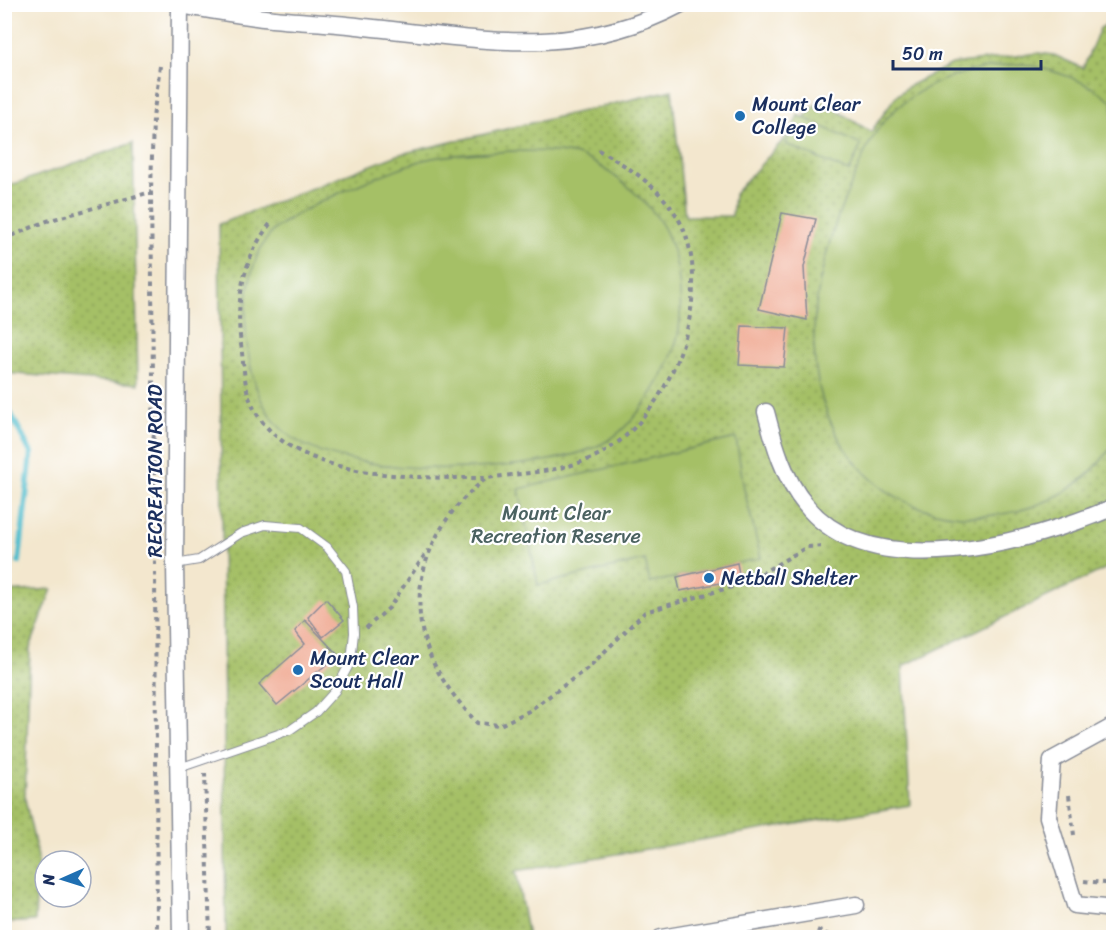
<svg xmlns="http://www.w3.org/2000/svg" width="1118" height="942" viewBox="0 0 1118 942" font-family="Sriracha,sans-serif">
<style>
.park{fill:url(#park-dots);stroke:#607862;stroke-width:1.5}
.pitch{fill:#a5c066;stroke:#607862;stroke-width:1.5}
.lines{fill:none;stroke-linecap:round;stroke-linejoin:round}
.stream{stroke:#53becd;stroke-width:6}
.building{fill:#f0ac95}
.lane-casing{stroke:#878b96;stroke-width:10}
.street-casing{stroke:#878b96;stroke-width:19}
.path{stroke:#878b96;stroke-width:4;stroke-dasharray:4.5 4.5;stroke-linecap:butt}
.lane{stroke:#fff;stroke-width:8}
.street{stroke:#fff;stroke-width:16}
.poi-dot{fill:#1f6fb2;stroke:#fff;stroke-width:2}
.labels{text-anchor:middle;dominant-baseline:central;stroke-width:4.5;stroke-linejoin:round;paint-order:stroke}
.poi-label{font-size:20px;fill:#1b2f5e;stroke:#fff;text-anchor:start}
.street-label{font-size:20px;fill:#1b2f5e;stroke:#fff}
.park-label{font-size:20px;fill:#4b6261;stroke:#fff}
</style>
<defs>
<pattern id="park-dots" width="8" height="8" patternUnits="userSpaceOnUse" patternTransform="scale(1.5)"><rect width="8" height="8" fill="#a5c066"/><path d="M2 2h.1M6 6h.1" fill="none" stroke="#869c57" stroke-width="1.8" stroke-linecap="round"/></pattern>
</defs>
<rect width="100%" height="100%" fill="#fff"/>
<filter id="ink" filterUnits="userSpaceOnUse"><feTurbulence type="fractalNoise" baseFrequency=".0167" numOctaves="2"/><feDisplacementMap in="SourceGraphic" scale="12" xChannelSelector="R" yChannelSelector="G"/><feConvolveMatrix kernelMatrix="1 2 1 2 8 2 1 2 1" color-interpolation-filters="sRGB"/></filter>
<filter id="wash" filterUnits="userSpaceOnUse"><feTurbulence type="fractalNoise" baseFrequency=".008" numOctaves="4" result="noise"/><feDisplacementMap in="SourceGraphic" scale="24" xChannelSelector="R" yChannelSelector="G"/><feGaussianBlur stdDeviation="1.35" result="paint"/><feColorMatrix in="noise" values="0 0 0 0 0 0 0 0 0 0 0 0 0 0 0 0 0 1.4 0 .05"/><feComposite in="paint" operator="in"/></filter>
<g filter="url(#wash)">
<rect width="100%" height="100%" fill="#f3e7ce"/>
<g class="park">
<path d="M1113,21V565L903,666L910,805L516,871L528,937H226L219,224L400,154L672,90L685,216H732L734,194L820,100L871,132L895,97L909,86L952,64L1038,53L1054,55L1083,68L1100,28Z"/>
<path d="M133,143L138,384L5,373V187Z"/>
<path d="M52,589L30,648L25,799L38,857L35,921L5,923V592Z"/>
</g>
<g class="pitch">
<path d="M1023,64C1057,71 1086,80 1113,102V444C1087,486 1042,510 994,515C888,527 817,448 814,346C812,294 831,227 853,180C862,159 871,134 888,117C922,80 975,66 1023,64Z"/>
<path d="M798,115L861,145L849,172L786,144Z"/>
<path d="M512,151C534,152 559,150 580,156C593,160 606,170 617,178C635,192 656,211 666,232C679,259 683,301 679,329C674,364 638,423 607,441C548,477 346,480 290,436C262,415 253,384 248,351C242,316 247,261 271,233C290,211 402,164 432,158C458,153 486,153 512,151Z"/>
<path d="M736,438L744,489L761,558L650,583L645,560L538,585L519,489Z"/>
</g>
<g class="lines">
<path class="stream" d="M4,401L31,453L19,562"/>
</g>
<g id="blocks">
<g class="building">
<path d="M782,213L816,219L804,267L807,320L759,309Z"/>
<path d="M742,326L788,328L784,367L739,365Z"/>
<path d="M737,563L740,579L680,591L677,577Z"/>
<path d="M326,599L344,620L323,637L308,617Z"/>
<path d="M305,620L338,655L277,705L259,684L305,644L295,631Z"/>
</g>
</g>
</g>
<g filter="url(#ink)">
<use href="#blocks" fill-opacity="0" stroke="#878b96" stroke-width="1.5"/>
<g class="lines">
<g class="lane-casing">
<path id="lane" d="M175,564L199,560L241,533L265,525L301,528L327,547L346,571L353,607L354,633L351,661L335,691L316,712L290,730L179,768"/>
</g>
<g class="street-casing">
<g id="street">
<path d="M180,4L175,564L181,938"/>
<path d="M180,5C205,9 231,14 256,17C292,22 329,22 365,27C480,39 574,61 681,4"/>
<path d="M766,412C774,443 784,479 805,504C871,588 1032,542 1114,507"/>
<path d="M1114,726L1052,760L1048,817L1075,905L1114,909"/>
<path d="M661,938L856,905"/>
</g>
</g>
<g class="path">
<path d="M598,150C632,168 671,195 685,233C712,307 668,419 598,455C565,472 523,473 487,478C429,521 400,597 434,664C445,686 461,705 477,723L500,725L529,711L589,667L645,612L745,583L807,547L825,546"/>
<path d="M270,224C243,258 235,302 241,344C243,360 244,378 248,394C275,481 413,478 486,478"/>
<path d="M4,239L47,221L151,192"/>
<path d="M155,565L151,192L153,118L160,66"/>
<path d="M155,572L157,938"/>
<path d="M366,628L389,608L428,550"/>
<path d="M205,773L210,938"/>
<path d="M1069,795L1074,835"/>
<path d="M1084,881L1114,884"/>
<path d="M817,930L836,938"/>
<path d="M851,938L865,933"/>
</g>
<use href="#lane" class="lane"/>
<use href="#street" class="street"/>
</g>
</g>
<g class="poi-dot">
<circle cx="740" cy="116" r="6"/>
<circle cx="709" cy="578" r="6"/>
<circle cx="298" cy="670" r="6"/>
</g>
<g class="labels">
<g class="poi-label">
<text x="752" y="104">Mount Clear<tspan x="752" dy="23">College</tspan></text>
<text x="721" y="578">Netball Shelter</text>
<text x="310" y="658">Mount Clear<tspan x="310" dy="23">Scout Hall</tspan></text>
</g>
<g class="street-label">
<text transform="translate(155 471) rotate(-90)">RECREATION ROAD</text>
</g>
<g class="park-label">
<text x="556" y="513">Mount Clear<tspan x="556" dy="23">Recreation Reserve</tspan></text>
</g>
</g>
<rect width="1118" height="942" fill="none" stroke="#fff" stroke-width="24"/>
<g transform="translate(63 879) rotate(267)"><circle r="28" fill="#ffffff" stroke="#a4acbf" stroke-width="1.5"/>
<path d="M0-4.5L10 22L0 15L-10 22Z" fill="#1f6fb2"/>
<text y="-9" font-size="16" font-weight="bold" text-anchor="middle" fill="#1b2f5e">N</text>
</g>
<path d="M893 60v9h148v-9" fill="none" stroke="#1b2f5e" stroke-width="3"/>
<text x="902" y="60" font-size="18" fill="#1b2f5e" stroke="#ffffff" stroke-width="4.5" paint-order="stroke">50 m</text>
</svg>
